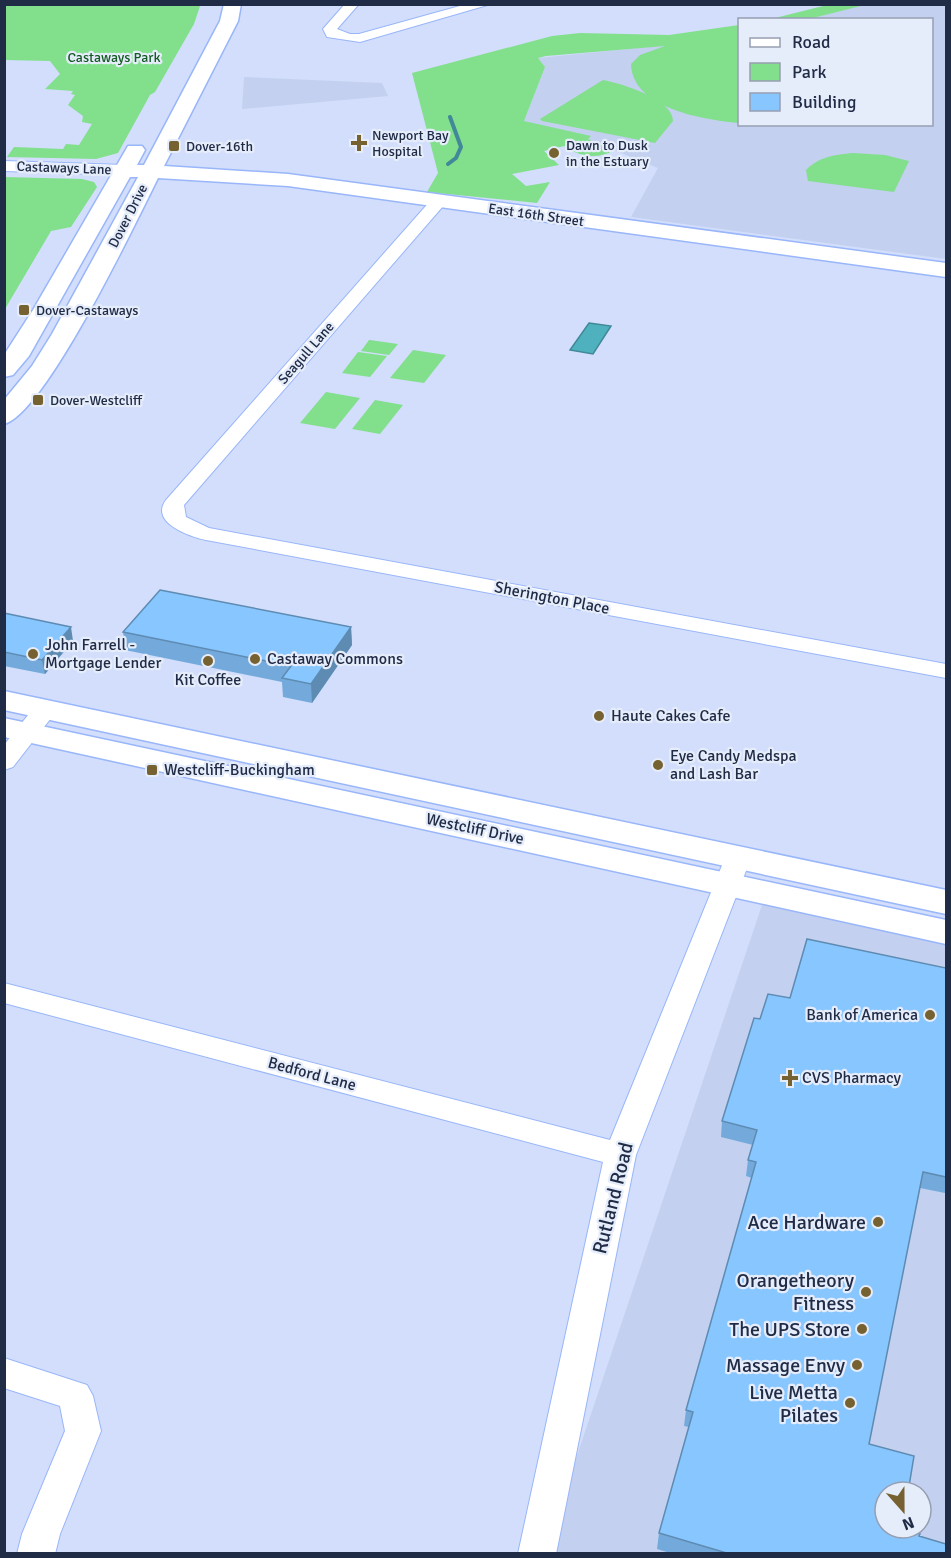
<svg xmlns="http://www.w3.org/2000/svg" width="951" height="1558" viewBox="0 0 951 1558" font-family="Signika,sans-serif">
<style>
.built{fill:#c3d0ef;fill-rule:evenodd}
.green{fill:#82df8c}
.water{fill:#4fb1bd;stroke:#418999;stroke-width:1.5}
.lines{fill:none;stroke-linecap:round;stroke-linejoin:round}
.stream{stroke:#418999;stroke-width:4}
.minor-casing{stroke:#99b6fa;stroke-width:2}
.tertiary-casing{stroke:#99b6fa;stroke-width:3}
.minor{fill:#fff;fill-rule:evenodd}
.tertiary{fill:#fff;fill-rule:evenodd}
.wall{fill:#74aadb}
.shaded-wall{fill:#5e8bb2}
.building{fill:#87c6ff;stroke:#5e8bb2;stroke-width:1.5}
.poi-dot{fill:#766130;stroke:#e5ecfa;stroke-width:2}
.labels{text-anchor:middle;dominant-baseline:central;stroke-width:4.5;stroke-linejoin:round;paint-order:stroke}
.far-park-label{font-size:14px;fill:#145a23;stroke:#e5ecfa}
.far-poi-label{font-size:14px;fill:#202b46;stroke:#e5ecfa;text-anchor:start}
.far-street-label{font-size:14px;fill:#202b46;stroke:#e5ecfa}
.street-label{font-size:16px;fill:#202b46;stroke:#e5ecfa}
.poi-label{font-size:16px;fill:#202b46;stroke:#e5ecfa;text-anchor:start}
.near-street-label{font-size:20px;fill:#202b46;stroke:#e5ecfa}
.near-poi-label{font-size:20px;fill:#202b46;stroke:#e5ecfa;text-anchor:end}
</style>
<rect width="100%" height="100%" fill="#d2defb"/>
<g class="built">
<path d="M865,5H946V259L631,217L658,168L587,139L524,121L545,67L538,58L669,45L739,47L740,124H932V20L809,19Z"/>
<path d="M244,77L382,83L388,96L242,109Z"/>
<path d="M765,896L946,941V1553L544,1554ZM885,1492H921V1528H885Z"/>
</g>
<g class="green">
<path d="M5,4H200V6L194,24L155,92L150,95L118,153L96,159L7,157L14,147L63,149L66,144L79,145L92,124L82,122L83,116L68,105L75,95L71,94L73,91L45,89L60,74L50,61L5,60Z"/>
<path d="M831,4L865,5L809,19H771Z"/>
<path d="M739,25V123C706,120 632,109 631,64L640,55L665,46L546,56L538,58L545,67L524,121L591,136L588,139L615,150C597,160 580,157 564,146L544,151L559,165L512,174L526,186L550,182L537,203L427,192L438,173L412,73L552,36L580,33L669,35Z"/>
<path d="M603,80C622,84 672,98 673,121L655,143L542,121L540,119Z"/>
<path d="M853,153L885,155L909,161L894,192L808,181L806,170C820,156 835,155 853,153Z"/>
<path d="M5,177L82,179L94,182L97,187L71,227L51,231L5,309Z"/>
<path d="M369,340H370L398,344L389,355L361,351Z"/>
<path d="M413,350L446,355L424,383L390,378Z"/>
<path d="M358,352L387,356L370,377L342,373Z"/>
<path d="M326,392L360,398L335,429L300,423Z"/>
<path d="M375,400L403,405L380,434L352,429Z"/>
</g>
<path class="water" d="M589,323L611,326L593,354L570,350Z"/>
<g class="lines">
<path class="stream" d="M448,164L456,158L461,147L450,117"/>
<g class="minor-casing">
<g id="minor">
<path d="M345,4H359L337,29L350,34H359L467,4H491L360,42L327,37L323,29Z"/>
<path d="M4,161L124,165L132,170L124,175L4,171Z"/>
<path d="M438,197L446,202L444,205L184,505L186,517L209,528L946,664V678L206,540C191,537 149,523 166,500L432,199Z"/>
<path d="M46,702L55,704L58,709L13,767L4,770V745L37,704Z"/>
<path d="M738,849L747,852L751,858L636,1155L556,1554H518L603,1162L4,1003V983L610,1140L725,858L729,852Z"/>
<path d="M4,1358L87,1385L93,1396L101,1431L60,1534L55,1554H17L22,1534L65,1431L60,1406L4,1388Z"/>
</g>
</g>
<g class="tertiary-casing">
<g id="tertiary">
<path d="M224,4H241L238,21L164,166L288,174L946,263V277L288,186L158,178C136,222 45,414 4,424V400L32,366L52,334L138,177H130L29,356L13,375L4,377V355L33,310L128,146H142L145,150L137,165H144L220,21Z"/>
<path d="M4,691L946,890V914L4,710Z"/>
<path d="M4,718L946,920V944L4,737Z"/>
</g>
</g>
<use href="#minor" class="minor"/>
<use href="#tertiary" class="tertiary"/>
</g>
<g class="wall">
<path d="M4,613L73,641L45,674L4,666Z"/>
<path d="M351,627L352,645L312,703L283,697L282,682L125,650L123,632Z"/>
<path d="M946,968V1185L945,1193L920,1188L869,1444L901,1529L919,1536L946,1554H673L657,1549L659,1533L689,1427L684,1426L686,1410L752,1178L746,1176L748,1160L753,1145L721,1137L722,1121L760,1019L790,998Z"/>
</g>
<g class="shaded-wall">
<path d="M71,627L73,641L45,674L42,660Z"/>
<path d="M351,627L352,645L312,703L311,684Z"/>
</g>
<g class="building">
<path d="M160,590L351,627L311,684L282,678L291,666L123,632Z"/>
<path d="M4,613L71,627L42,660L4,652Z"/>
<path d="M807,939L946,968V1177L923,1172L869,1444L914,1456L908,1492H885V1528H902L901,1529L920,1534L919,1536L946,1544V1554H730L659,1533L693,1412L686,1410L756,1162L748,1160L757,1130L722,1121L754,1018L760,1019L768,994L790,998Z"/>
</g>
<g class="poi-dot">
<path d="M356 134h6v6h6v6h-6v6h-6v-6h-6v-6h6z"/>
<rect x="168" y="140" width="12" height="12" rx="3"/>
<circle cx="554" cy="153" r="6"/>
<rect x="18" y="304" width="12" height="12" rx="3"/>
<rect x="32" y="394" width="12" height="12" rx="3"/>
<circle cx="33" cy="654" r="6"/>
<circle cx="255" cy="659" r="6"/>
<circle cx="208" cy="661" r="6"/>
<circle cx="599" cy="716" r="6"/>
<circle cx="658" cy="765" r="6"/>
<rect x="146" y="764" width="12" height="12" rx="3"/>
<circle cx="930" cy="1015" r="6"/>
<path d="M787 1069h6v6h6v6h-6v6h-6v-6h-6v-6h6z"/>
<circle cx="878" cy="1222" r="6"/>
<circle cx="866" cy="1292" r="6"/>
<circle cx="862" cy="1329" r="6"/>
<circle cx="857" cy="1365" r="6"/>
<circle cx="850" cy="1403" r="6"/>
</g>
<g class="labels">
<g class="far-park-label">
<text x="114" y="57">Castaways Park</text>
</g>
<g class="far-poi-label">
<text x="372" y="135">Newport Bay<tspan x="372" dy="16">Hospital</tspan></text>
<text x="566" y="145">Dawn to Dusk<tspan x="566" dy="16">in the Estuary</tspan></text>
<text x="186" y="146">Dover-16th</text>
<text x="36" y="310">Dover-Castaways</text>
<text x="50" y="400">Dover-Westcliff</text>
</g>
<g class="far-street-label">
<text transform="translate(64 168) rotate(2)">Castaways Lane</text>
<text transform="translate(536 215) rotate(8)">East 16th Street</text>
<text transform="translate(128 216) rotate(-63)">Dover Drive</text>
<text transform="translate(306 353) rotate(-49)">Seagull Lane</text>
</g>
<g class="street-label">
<text transform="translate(552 598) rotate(11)">Sherington Place</text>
<text transform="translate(475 829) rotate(12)">Westcliff Drive</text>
<text transform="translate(312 1074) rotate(15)">Bedford Lane</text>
</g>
<g class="poi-label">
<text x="45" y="645">John Farrell -<tspan x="45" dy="18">Mortgage Lender</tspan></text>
<text x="267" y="659">Castaway Commons</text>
<text x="208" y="680" text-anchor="middle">Kit Coffee</text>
<text x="611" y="716">Haute Cakes Cafe</text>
<text x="670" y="756">Eye Candy Medspa<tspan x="670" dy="18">and Lash Bar</tspan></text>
<text x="164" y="770">Westcliff-Buckingham</text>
<text x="918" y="1015" text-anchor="end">Bank of America</text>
<text x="802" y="1078">CVS Pharmacy</text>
</g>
<g class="near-street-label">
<text transform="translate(613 1198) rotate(-76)">Rutland Road</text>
</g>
<g class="near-poi-label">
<text x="866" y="1222">Ace Hardware</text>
<text x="854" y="1280">Orangetheory<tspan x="854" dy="23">Fitness</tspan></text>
<text x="850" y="1329">The UPS Store</text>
<text x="845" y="1365">Massage Envy</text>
<text x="838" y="1392">Live Metta<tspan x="838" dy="23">Pilates</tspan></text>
</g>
</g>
<rect width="951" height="1558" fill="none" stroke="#202b46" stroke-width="12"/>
<rect x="738" y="18" width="195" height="108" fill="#e5ecfa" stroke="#969fb2" stroke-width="1.5"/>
<rect x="750" y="38" width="30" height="9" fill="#ffffff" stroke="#969fb2" stroke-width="1.5"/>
<text x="792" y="48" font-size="18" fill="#202b46">Road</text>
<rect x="750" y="63" width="30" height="18" fill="#82df8c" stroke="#969fb2" stroke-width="1.5"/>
<text x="792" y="78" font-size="18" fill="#202b46">Park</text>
<rect x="750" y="93" width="30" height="18" fill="#87c6ff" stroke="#969fb2" stroke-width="1.5"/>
<text x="792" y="108" font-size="18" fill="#202b46">Building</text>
<g transform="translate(903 1510) rotate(159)"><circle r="28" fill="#e5ecfa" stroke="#969fb2" stroke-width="1.5"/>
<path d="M0-4.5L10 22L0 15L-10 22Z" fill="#766130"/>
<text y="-9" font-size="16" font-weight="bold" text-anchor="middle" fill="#202b46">N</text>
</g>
</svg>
